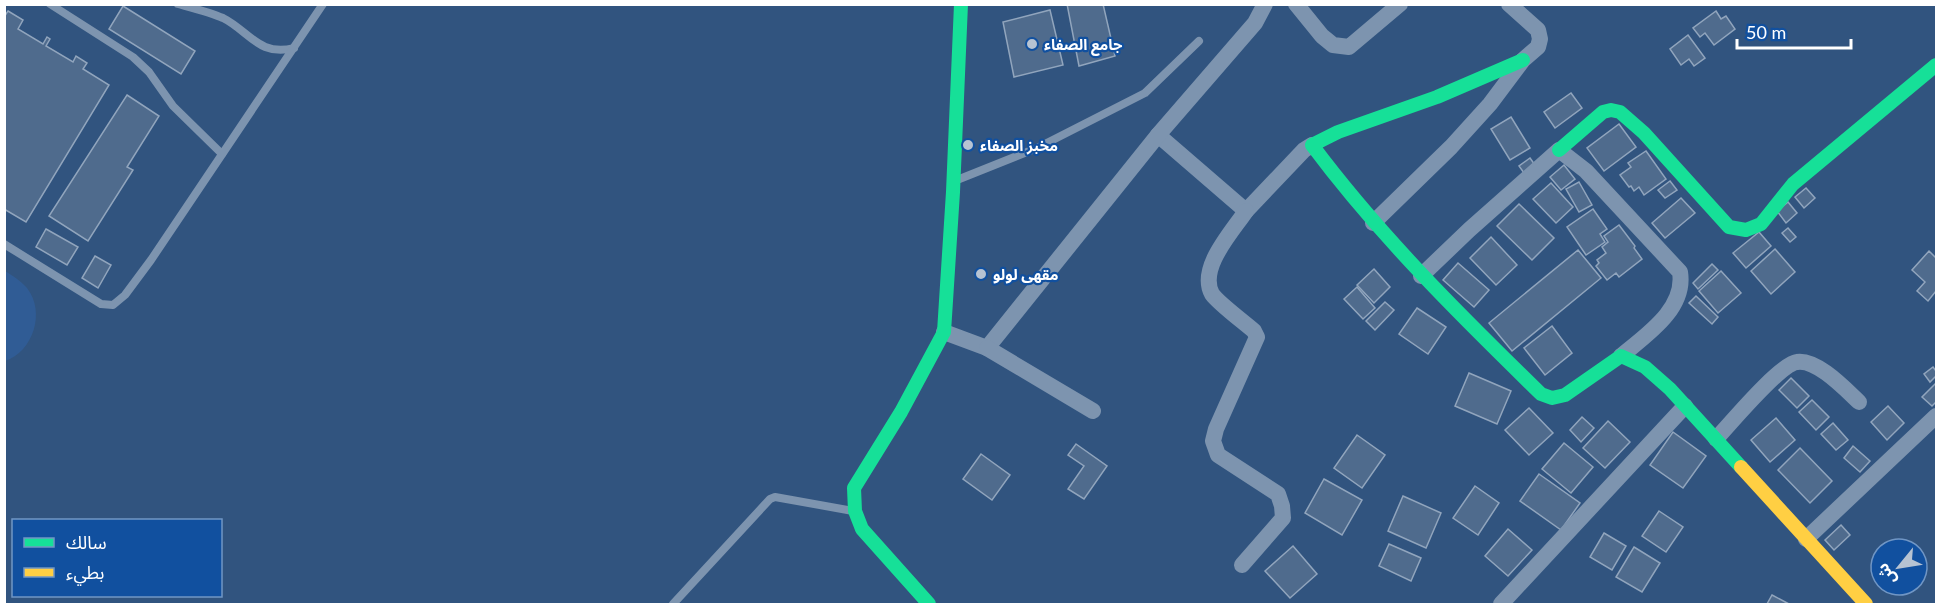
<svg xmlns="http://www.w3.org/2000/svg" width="1941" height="609" viewBox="0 0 1941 609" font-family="Lato,'Noto Sans Arabic',sans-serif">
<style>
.water{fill:#305c95}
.building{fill:#4f6b8d;stroke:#91a5bd;stroke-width:1.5}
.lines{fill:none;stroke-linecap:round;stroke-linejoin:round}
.lane{stroke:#7d94af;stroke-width:8}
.street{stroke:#7d94af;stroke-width:16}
.fast{stroke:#16e098;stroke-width:14}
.slow{stroke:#ffcf43;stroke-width:14}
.poi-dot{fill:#b7c3d2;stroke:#11509f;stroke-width:2}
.labels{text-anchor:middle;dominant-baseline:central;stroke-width:4.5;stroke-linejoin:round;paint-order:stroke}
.poi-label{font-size:15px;font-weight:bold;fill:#fff;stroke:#11509f;text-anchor:start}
</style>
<rect width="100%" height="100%" fill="#31547f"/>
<path class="water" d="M5,271C13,276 20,280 27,288C46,312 33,352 5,361Z"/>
<g class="building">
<path d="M1067,4H1103L1115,56L1079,66Z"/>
<path d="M123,6L195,51L181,74L109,29Z"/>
<path d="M1050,10L1063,65L1014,77L1003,22Z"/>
<path d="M8,11L23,20L18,29L43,44L47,37L50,39L46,46L73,62L76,56L87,63L83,69L109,85L26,222L4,209V17Z"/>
<path d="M1716,11L1721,19L1726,16L1735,29L1714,45L1705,33L1700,37L1693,28Z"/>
<path d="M1688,35L1705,58L1694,66L1689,59L1681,65L1670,49Z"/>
<path d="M1571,93L1582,108L1555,128L1544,112Z"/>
<path d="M127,95L159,116L127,167L133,170L88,241L49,216Z"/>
<path d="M1511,117L1530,148L1510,160L1491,129Z"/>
<path d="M1619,124L1636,147L1604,171L1587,148Z"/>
<path d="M1646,151L1666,179L1644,195L1639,187L1634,191L1631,186L1629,187L1620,175L1631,167L1628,163Z"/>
<path d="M1530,158L1535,165L1524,173L1519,166Z"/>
<path d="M1564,165L1575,179L1561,190L1550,177Z"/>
<path d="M1670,181L1677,190L1665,198L1658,190Z"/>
<path d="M1579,182L1592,205L1579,212L1566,189Z"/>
<path d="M1551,183L1573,207L1556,223L1533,199Z"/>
<path d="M1806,188L1815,198L1804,208L1795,197Z"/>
<path d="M1681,198L1695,213L1665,238L1652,223Z"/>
<path d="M1788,202L1797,213L1786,223L1777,211Z"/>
<path d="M1519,204L1554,238L1532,260L1497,226Z"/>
<path d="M1593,209L1607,229L1600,234L1605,242L1586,255L1567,227Z"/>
<path d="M1619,225L1635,246L1634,248L1642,259L1619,277L1616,273L1607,280L1596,266L1599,263L1597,260L1606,253L1602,247L1608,242L1604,236Z"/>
<path d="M1788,228L1796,237L1790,242L1782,233Z"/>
<path d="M46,229L78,247L67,265L36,247Z"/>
<path d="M1759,232L1771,246L1746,268L1733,253Z"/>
<path d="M1491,237L1517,265L1496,285L1470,258Z"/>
<path d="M1775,249L1795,272L1771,294L1751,271Z"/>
<path d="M1578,250L1601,278L1512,351L1489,323Z"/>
<path d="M1929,251L1936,258V291L1928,301L1917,291L1925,282L1912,270Z"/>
<path d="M95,256L111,265L98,288L82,278Z"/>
<path d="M1458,263L1489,290L1474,307L1443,280Z"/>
<path d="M1712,264L1718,270L1698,289L1693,283Z"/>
<path d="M1374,269L1390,287L1374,303L1357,285Z"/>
<path d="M1721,271L1741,293L1718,313L1699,291Z"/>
<path d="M1357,287L1375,308L1363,319L1344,299Z"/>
<path d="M1696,296L1718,317L1712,324L1689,303Z"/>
<path d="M1385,302L1394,310L1375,330L1366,321Z"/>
<path d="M1417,308L1446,327L1428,354L1399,334Z"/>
<path d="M1552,326L1572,353L1545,375L1524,348Z"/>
<path d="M1933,367L1936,371V376L1930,382L1924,374Z"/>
<path d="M1469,373L1511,391L1497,424L1455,406Z"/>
<path d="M1791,378L1809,396L1797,408L1779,390Z"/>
<path d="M1936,383V402L1932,406L1922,397Z"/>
<path d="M1812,400L1829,417L1816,430L1799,412Z"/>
<path d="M1888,406L1904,423L1887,440L1871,422Z"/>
<path d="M1529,408L1553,433L1529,455L1505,430Z"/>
<path d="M1582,417L1594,428L1581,442L1570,430Z"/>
<path d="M1776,418L1795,440L1770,462L1751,440Z"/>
<path d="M1608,421L1630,442L1605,468L1583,448Z"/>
<path d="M1833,423L1848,440L1836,450L1821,434Z"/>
<path d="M1673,432L1706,456L1683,488L1650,465Z"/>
<path d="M1357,435L1385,455L1362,488L1334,468Z"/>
<path d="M1564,443L1593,467L1571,493L1542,469Z"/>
<path d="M1076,444L1107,466L1084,499L1068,489L1084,466L1068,455Z"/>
<path d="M1853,446L1870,461L1860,472L1844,458Z"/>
<path d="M1800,448L1832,481L1810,503L1778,470Z"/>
<path d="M981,454L1010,475L992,500L963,479Z"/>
<path d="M1539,474L1580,503L1561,530L1520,501Z"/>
<path d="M1324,479L1362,500L1342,535L1305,513Z"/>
<path d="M1475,486L1499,503L1478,535L1453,518Z"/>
<path d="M1403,496L1441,513L1426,548L1388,531Z"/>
<path d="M1659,511L1683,527L1666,552L1642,536Z"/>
<path d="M1841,525L1850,535L1834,550L1825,540Z"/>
<path d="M1508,529L1532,550L1508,576L1485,556Z"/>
<path d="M1604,533L1626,546L1612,570L1590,557Z"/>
<path d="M1389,544L1421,558L1411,581L1379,566Z"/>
<path d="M1293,546L1317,574L1290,598L1265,571Z"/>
<path d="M1634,547L1660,563L1642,592L1616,577Z"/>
<path d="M1772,595L1789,604H1767Z"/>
</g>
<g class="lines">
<g class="lane">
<path d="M50,4L133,57L149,72L173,106L222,154"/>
<path d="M178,4C193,8 210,12 223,18C249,31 259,57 294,48"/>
<path d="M957,180L1037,148L1145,93L1199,41"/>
<path d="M4,244L101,304L113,305L125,295L151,260L323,4"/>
<path d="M673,604L770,499L775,497L853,511"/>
</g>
<g class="street">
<path d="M1296,4L1322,36L1333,45L1349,47L1400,4"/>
<path d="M1158,135L1246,211L1304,150L1312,145"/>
<path d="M1373,223L1451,147L1490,104L1523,60L1538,47L1540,39L1538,30L1509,4"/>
<path d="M1421,276L1469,230L1559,150L1586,171L1680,272C1686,309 1646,335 1621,356"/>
<path d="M944,332L987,348L1158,135L1255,23L1265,4"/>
<path d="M987,348L1093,411"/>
<path d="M1716,439C1730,424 1780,364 1797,362C1817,359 1845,389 1859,402"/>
<path d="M1806,539L1936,416"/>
<path d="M1242,565L1283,518L1282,506L1278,494L1218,455L1213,441L1216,429L1257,337L1254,331C1245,323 1218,303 1212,294C1198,268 1232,232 1246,211"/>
<path d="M1501,604L1685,406"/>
</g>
<g class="fast">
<path d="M1523,60L1437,97L1338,132L1312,145C1380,236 1460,315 1541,394L1552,398L1565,395L1621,356L1645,367L1670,389L1741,467"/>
<path d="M1559,150L1603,112L1611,110L1620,112L1644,133L1729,227L1746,230L1761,224L1793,184L1936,65"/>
<path d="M929,604L862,529L855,511L854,488L901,412L944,332L953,192L961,4"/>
</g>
<path class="slow" d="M1741,467L1866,604"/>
</g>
<g class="poi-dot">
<circle cx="1032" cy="44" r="6"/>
<circle cx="968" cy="145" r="6"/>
<circle cx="981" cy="274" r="6"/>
</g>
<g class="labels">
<g class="poi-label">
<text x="1044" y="44">جامع الصفاء</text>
<text x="980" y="145">مخبز الصفاء</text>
<text x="993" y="274">مقهى لولو</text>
</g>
</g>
<rect width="1941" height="609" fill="none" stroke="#ffffff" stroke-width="12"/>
<rect x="12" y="519" width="210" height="78" fill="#11509f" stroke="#7096c5" stroke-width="1.5"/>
<rect x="24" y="538" width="30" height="9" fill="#16e098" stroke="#7096c5" stroke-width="1.5"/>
<text x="66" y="549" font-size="18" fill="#ffffff">سالك</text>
<rect x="24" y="568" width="30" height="9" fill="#ffcf43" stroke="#7096c5" stroke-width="1.5"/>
<text x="66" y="579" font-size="18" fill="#ffffff">بطيء</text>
<g transform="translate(1899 567) rotate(240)"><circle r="28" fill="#11509f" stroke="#7096c5" stroke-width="1.5"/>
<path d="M0-4.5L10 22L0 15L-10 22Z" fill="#b7c3d2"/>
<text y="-9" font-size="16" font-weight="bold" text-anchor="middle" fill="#ffffff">ش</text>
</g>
<path d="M1737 39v9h114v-9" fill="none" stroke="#ffffff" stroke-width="3"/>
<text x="1746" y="39" font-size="18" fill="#ffffff" stroke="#11509f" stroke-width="4.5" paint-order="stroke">50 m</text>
</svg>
